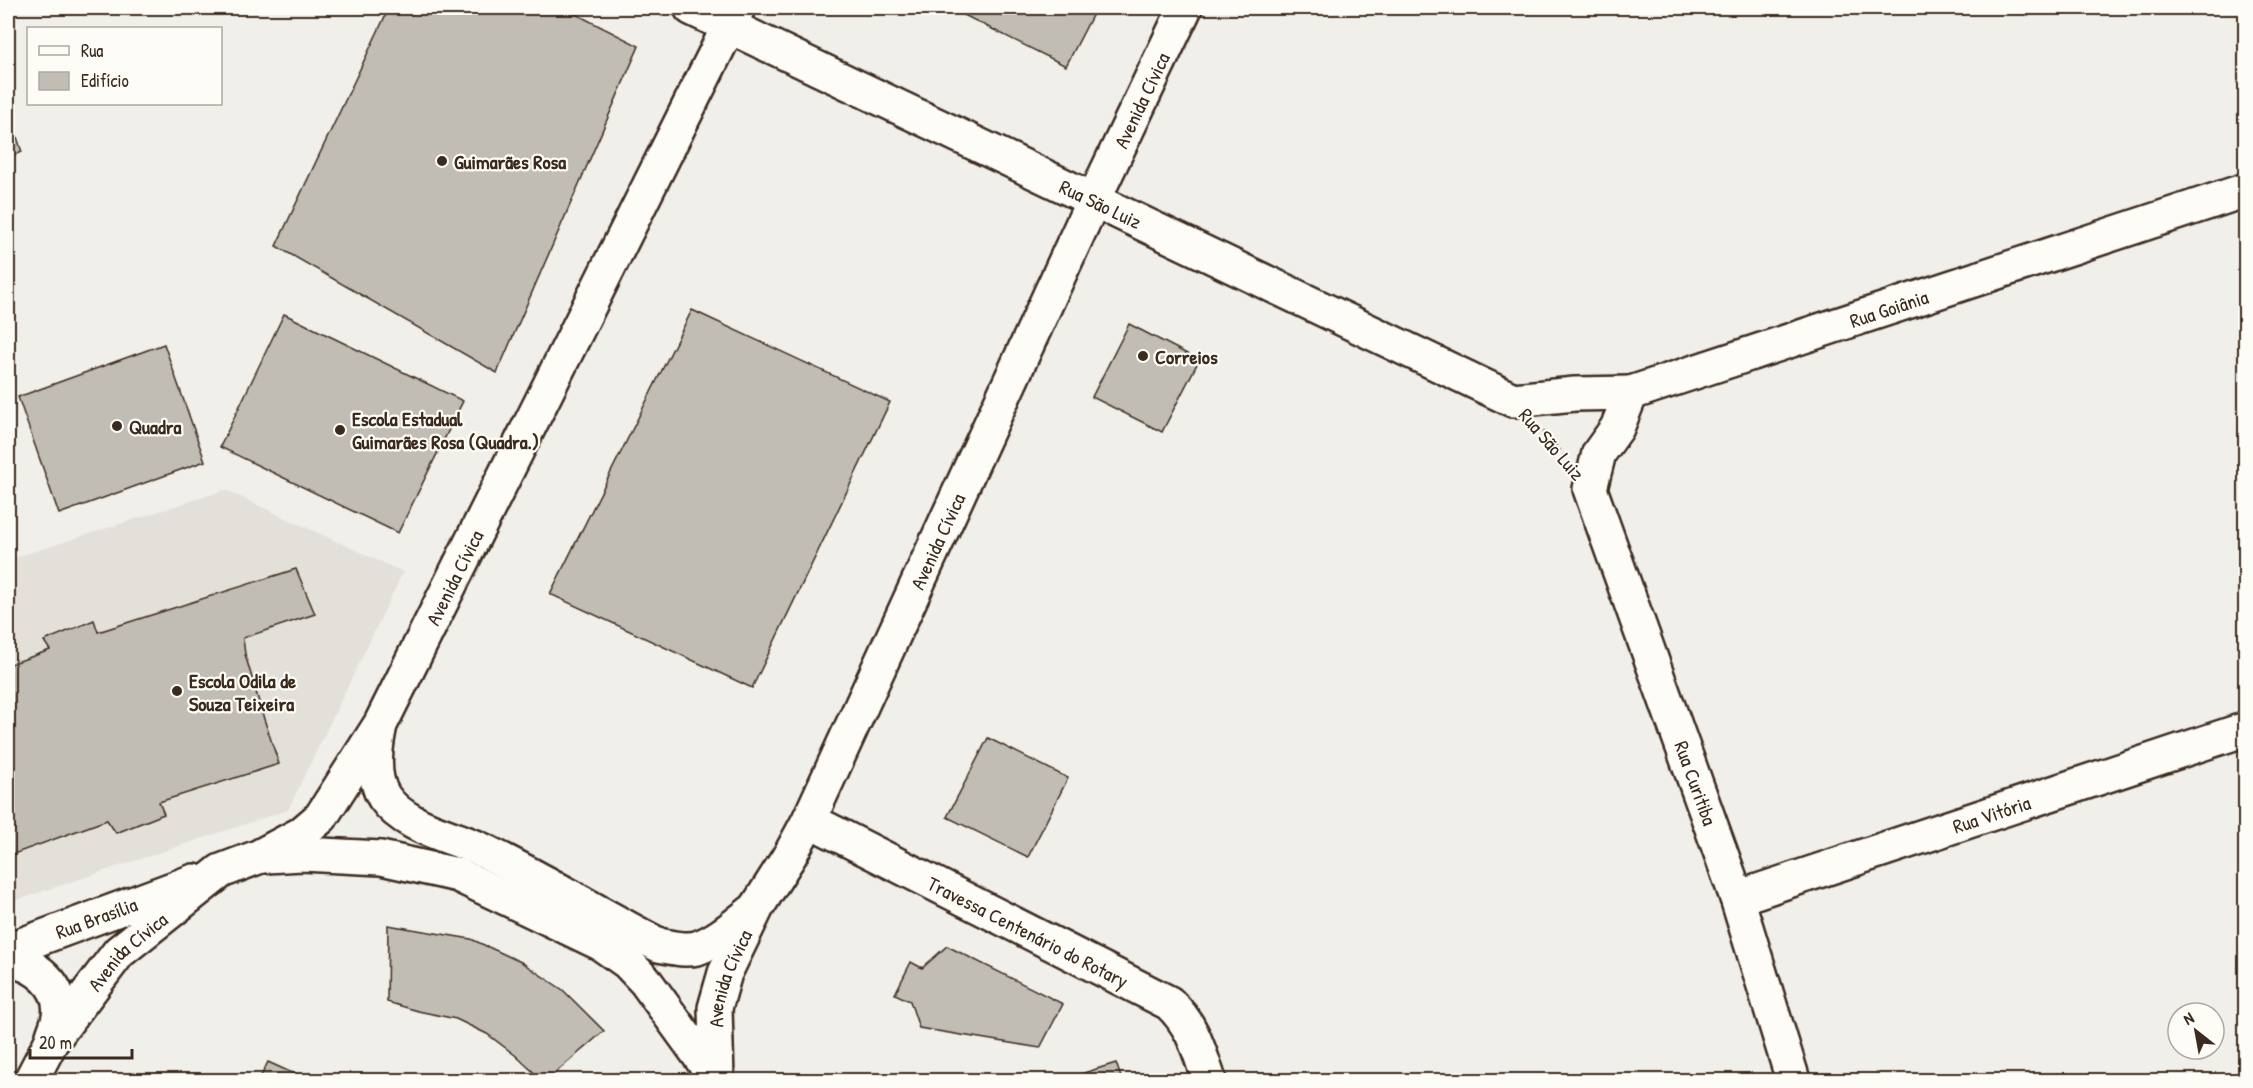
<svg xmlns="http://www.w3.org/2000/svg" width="2253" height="1088" viewBox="0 0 2253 1088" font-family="'Patrick Hand',sans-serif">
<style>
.built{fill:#e3e0da}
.building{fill:#c1bcb4;stroke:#3b2a1e;stroke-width:1.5}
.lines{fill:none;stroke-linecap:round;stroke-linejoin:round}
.minor-casing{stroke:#3b2a1e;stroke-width:38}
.path{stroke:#3b2a1e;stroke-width:4;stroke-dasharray:1.5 4.5;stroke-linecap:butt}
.minor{stroke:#fdfcf7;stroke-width:33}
.poi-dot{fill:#3b2a1e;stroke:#fdfcf7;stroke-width:2}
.labels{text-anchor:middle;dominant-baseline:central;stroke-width:4.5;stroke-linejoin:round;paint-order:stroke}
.street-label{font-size:20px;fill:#3b2a1e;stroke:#fdfcf7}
.poi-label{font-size:20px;font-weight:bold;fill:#3b2a1e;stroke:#fdfcf7;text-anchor:start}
</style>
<rect width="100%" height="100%" fill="#f1efea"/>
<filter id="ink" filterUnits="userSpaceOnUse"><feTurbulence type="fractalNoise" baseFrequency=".0167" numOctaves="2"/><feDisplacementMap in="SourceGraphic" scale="12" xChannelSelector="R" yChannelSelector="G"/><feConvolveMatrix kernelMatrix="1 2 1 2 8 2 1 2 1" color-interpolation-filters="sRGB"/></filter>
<g filter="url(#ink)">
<path class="built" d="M225,490L403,572L288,810L8,903V560Z"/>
<g class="building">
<path d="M389,8H564L639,46L497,373L276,246Z"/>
<path d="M950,8H1096L1066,66Z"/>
<path d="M8,110L22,152L8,157Z"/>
<path d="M692,310L890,402L752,688L550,594Z"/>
<path d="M284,314L463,401L398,533L220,447Z"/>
<path d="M1129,324L1199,360L1162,432L1092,397Z"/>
<path d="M164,344L205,461L59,514L18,397Z"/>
<path d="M296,569L315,614L243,638L245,654L264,719L279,764L159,802L164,814L116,833L107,820L8,856V665L50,650L44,641L94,620L98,632Z"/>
<path d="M988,738L1068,778L1028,857L947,817Z"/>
<path d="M388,925L471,939L521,962L563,990L604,1031L547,1080H542L515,1055L487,1034L456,1019L418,1011L387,1002Z"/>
<path d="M947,946L1063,1004L1040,1048L919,1028L910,1001L895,994L911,962L922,968Z"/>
<path d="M268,1062L308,1080H259Z"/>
<path d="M1116,1063L1122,1080H1061Z"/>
</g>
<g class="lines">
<g class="minor-casing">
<g id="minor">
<path id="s1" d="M691,8L1513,400L1575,394L1631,393"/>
<path d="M379,730C375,750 372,778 384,797C404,827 449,835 480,849C541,878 599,914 659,945C670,947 685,951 697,948C718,941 736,924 753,911"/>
<path id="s2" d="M809,820L1169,1003C1193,1025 1199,1051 1209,1080"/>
<path d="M266,856L302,854L381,858L458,875L600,943L627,962L646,982L717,1080"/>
<path id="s3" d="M1737,898L2246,729"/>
<path id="s4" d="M8,950L194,881"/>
<path d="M8,960C35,963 64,986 59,1016C58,1024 54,1031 52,1039"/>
<path id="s5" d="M31,1080L51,1042L119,952L221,871L258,857L301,834L321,817L380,725L738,8"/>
<path id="s6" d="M717,1080L715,1008L725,973L757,907L790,855L809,820L1093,201L1185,8"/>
<path id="s7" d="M1793,1080L1737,898L1590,489L1599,453L1617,428L1631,393L2246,190"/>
</g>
</g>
<path class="path" d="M1543,432L1564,456"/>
<use href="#minor" class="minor"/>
</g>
</g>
<g class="poi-dot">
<circle cx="442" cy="161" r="6"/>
<circle cx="1143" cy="356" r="6"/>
<circle cx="117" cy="426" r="6"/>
<circle cx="340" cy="430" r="6"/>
<circle cx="177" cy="691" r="6"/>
</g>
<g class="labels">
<g class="street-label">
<text stroke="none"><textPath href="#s6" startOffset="1076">Avenida Cívica</textPath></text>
<text stroke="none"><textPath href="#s1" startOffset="454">Rua São Luiz</textPath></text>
<text stroke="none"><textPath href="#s7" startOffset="1002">Rua Goiânia</textPath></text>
<text transform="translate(1552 444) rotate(49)">Rua São Luiz</text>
<text stroke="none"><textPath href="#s6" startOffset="590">Avenida Cívica</textPath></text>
<text stroke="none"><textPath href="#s5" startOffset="675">Avenida Cívica</textPath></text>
<text transform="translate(1696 783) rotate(70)">Rua Curitiba</text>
<text stroke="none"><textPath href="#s3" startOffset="268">Rua Vitória</textPath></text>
<text stroke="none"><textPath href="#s4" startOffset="94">Rua Brasília</textPath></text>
<text stroke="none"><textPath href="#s2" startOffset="246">Travessa Centenário do Rotary</textPath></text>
<text stroke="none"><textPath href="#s5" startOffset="162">Avenida Cívica</textPath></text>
<text stroke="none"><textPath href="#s6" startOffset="104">Avenida Cívica</textPath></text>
</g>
<g class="poi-label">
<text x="454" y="161">Guimarães Rosa</text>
<text x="1155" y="356">Correios</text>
<text x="352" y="418">Escola Estadual<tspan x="352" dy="23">Guimarães Rosa (Quadra.)</tspan></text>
<text x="129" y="426">Quadra</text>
<text x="189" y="680">Escola Odila de<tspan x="189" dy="23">Souza Teixeira</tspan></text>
</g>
</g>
<rect width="2253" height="1088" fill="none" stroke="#fdfcf7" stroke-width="30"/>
<rect x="15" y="15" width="2223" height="1058" fill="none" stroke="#3b2a1e" stroke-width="2" filter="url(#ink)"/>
<rect x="27" y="27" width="195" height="78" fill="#fdfcf7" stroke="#afa8a0" stroke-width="1.5"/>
<rect x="39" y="46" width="30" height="9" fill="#fdfcf7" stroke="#afa8a0" stroke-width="1.5"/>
<text x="81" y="57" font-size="18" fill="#3b2a1e">Rua</text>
<rect x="39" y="72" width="30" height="18" fill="#c1bcb4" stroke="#afa8a0" stroke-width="1.5"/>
<text x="81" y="87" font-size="18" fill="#3b2a1e">Edifício</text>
<g transform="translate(2196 1031) rotate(329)"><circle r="28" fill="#fdfcf7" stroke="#afa8a0" stroke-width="1.5"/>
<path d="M0-4.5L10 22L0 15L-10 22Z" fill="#3b2a1e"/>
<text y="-9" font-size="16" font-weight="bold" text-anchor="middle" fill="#3b2a1e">N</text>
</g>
<path d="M30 1049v9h102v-9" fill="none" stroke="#3b2a1e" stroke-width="3"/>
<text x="39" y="1049" font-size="18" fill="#3b2a1e" stroke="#fdfcf7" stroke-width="4.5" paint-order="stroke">20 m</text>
</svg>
